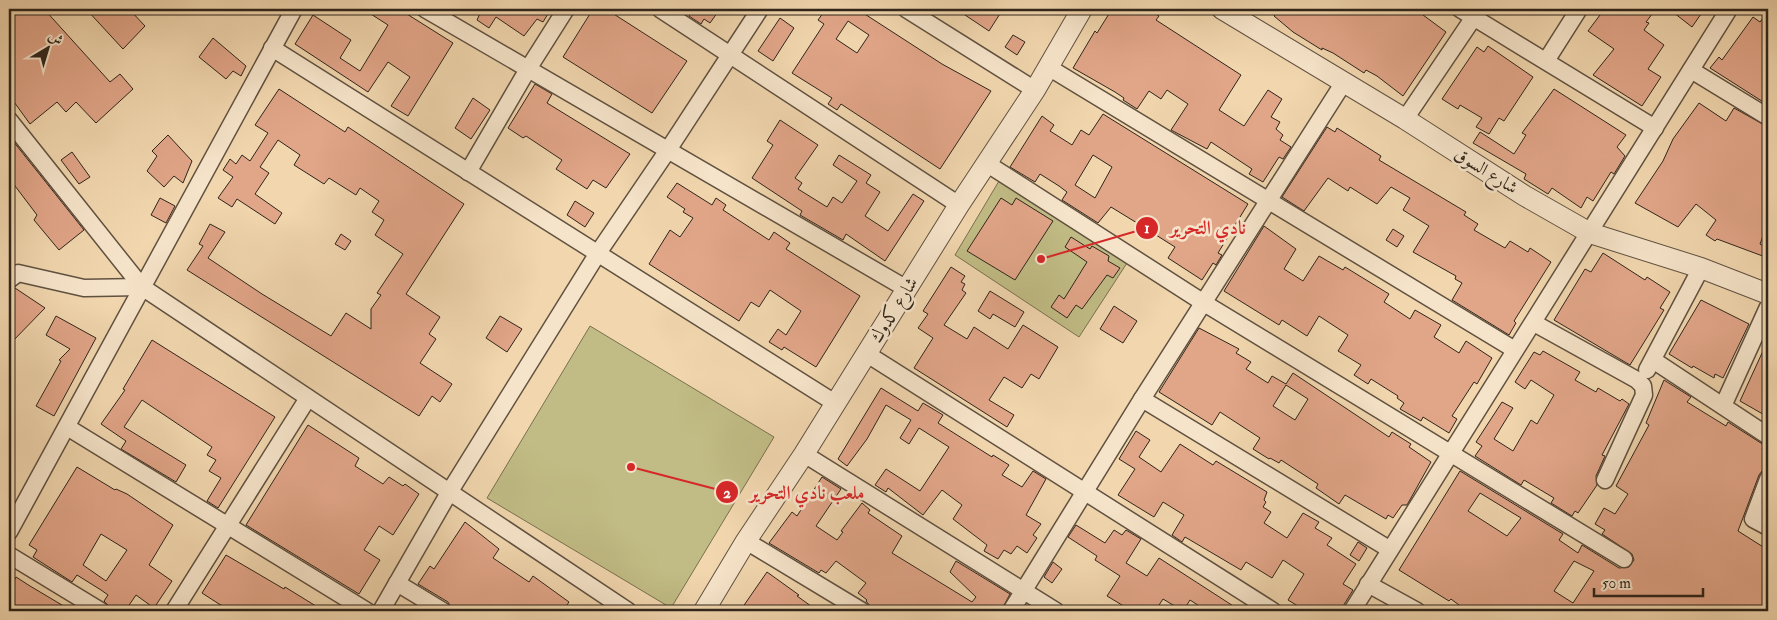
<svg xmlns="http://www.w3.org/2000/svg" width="1777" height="620" viewBox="0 0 1777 620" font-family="'IM FELL Double Pica',Amiri,serif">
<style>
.green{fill:#c1bc85;stroke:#787050}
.building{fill:#e1a588;stroke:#2f251b;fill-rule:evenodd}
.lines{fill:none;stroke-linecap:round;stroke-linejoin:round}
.minor-casing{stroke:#605140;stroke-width:19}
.tertiary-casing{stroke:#605140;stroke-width:22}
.minor{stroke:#f6e4ca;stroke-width:16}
.tertiary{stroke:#f6e4ca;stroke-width:20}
.labels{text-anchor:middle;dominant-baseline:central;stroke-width:5;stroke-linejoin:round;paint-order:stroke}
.street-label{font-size:18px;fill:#2f251b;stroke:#f6e4ca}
.leader{fill:none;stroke:#d62828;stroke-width:2}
.callout-dot{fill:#d62828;stroke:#f6e4ca;stroke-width:2}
.mark-label{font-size:15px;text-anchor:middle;font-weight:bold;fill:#fff}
.callout-label{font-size:19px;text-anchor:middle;font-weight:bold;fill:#d62828;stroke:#f6e4ca;stroke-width:5;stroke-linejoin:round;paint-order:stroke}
</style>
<rect width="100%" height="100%" fill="#f1d6ae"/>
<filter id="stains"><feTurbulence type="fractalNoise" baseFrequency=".004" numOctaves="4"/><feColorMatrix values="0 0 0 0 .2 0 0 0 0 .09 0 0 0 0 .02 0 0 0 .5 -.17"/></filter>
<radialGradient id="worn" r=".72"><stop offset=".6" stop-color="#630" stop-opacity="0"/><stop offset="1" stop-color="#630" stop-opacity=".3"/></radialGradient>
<g class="green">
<path d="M999,181L1127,263L1079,337L955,255Z"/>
<path d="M590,326L774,437L671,608L487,498Z"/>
</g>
<g class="building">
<path d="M9,9H44L110,82L120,74L133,89L96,123L76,102L66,112L57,102L30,124L9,95Z"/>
<path d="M86,9H129L145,26L123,49Z"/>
<path d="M363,9H399L453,43L408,116L391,106L410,77L388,62L368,92L295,44L313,15L351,40L340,58L360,71L388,25Z"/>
<path d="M482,9H551L543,22L537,19L524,36L496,17L489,28L477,20Z"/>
<path d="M593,9H606L687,61L652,113L563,57Z"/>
<path d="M689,9H720L710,23L704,19L701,24L689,16L692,11Z"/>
<path d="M826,9H857L942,64L991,91L940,169L841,104L837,110L828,104L832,98L792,73L824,24L818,20ZM848,21L869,35L857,53L836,39Z"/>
<path d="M956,9H1003L989,31Z"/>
<path d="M1112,9H1147L1159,16L1156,20L1241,75L1219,110L1244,126L1268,90L1282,99L1271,117L1280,122L1276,129L1283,135L1280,140L1291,147L1283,159L1279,157L1263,182L1249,174L1252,169L1211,142L1207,149L1171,130L1188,104L1167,90L1161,99L1149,91L1137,109L1123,100L1124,98L1115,92L1073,68L1095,31L1097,33Z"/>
<path d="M1279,9H1415L1446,32L1403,96L1377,76L1366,70L1364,73L1333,53L1322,48V50L1293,32L1274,16Z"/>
<path d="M1591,9H1656L1646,22L1649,23L1644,30L1664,45L1648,69L1661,77L1642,106L1593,75L1614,49L1588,31L1600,15Z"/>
<path d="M1669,9H1694L1701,14L1692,27Z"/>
<path d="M1768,11V105L1710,68L1719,57L1722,60L1753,17L1760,22Z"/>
<path d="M780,18L794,28L773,61L758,51Z"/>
<path d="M1013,35L1025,42L1017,55L1005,47Z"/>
<path d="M213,38L246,66L241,76L233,71L226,79L199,57Z"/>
<path d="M1488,46L1533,77L1504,121L1499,118L1489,134L1476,127L1482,118L1460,105L1458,109L1442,99L1477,47L1484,52Z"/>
<path d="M535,84L552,94L547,103L630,154L606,188L593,180L587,189L556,169L562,160L526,136L523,138L508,128Z"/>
<path d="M279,89L345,132L348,127L464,204L406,294L440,317L429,334L436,339L420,363L452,384L440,402L432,396L419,416L187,270L203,246L199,244L210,224L225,232L208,258L262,294L331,336L346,313L371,329V309L381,295L377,293L403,254L375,235L384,220L372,212L379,201L360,188L356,195L329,178L324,184L294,165L300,155L278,140L260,167L269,173L255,194L282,213L275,224L237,199L232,207L218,198L233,177L223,170L230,159L236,164L242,155L250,161L268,133L255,125Z"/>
<path d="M1554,89L1626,135L1617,147L1625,156L1614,174L1611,172L1593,201L1587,197L1581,208L1552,188L1548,194L1524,179L1526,174L1473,143L1480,132L1514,154L1526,135L1522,133Z"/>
<path d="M473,98L490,110L471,139L455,128Z"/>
<path d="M1699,103L1726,121L1734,108L1768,127V223L1760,244L1768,249V258L1717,239L1715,241L1706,235L1716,220L1696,204L1678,227L1635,203L1663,161L1673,139Z"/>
<path d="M1103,114L1248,204L1218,253L1222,255L1216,265L1213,263L1202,280L1168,258L1175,247L1156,235L1154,238L1136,226L1137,223L1111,207L1098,223L1062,200L1067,192L1059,186L1040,174L1035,182L1010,167L1042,116L1054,125L1050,131L1072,145L1081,130L1089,135ZM1093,155L1112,167L1095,198L1075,185Z"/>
<path d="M780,120L818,145L795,178L802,183L798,189L827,207L833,197L842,203L857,181L833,165L839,155L871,175L866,183L880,192L865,216L888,231L913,194L924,201L885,261L846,234L843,240L800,215L802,211L752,178L773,145L767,141Z"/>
<path d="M1327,127L1335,132L1337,128L1381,156L1379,160L1466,212L1464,215L1478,224L1474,230L1505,248L1510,241L1528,252L1530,248L1551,262L1514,321L1516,323L1509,335L1452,300L1462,283L1455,279L1456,276L1413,252L1429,226L1403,210L1410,198L1391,187L1377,204L1350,187L1348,191L1328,178L1304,211L1282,197Z"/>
<path d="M168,135L192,161L183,183L174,176L164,187L147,171L157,156L152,151Z"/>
<path d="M9,136L84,230L59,250L34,220L37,215L9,178Z"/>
<path d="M72,152L90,177L79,184L61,160Z"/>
<path d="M677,183L712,205L716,198L726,205L723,210L769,240L774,232L790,243L786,249L860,296L816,367L784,347L782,350L769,342L778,329L786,335L801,311L770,290L759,307L751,302L739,321L649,264L670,230L680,237L693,218L683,212L685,209L667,197Z"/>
<path d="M160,198L175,206L166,223L151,215Z"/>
<path d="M1001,198L1012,205L1016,198L1053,221L1015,280L967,251Z"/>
<path d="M575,201L594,213L585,227L567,215Z"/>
<path d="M1264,226L1296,249L1284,269L1303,281L1319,256L1343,270L1345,267L1389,294L1384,302L1410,319L1415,310L1441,325L1434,337L1459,353L1466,341L1492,358L1477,384L1474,382L1452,416L1457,419L1449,433L1423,417L1421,421L1400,409L1404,403L1397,398L1398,396L1371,379L1368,384L1354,375L1361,365L1338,351L1348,335L1319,316L1307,336L1282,320L1279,325L1224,291Z"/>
<path d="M1393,229L1404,236L1397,247L1386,240Z"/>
<path d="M341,234L351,241L345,250L335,244Z"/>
<path d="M1071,237L1090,249L1092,246L1109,256L1108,261L1120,268L1113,278L1107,275L1082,309L1076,305L1067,318L1051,307L1059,295L1064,299L1087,262L1065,247Z"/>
<path d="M1603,253L1645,280L1647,277L1670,292L1660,308L1664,310L1630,365L1554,320L1585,269L1591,272Z"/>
<path d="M951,267L965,276L961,282L965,284L962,290L966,293L944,325L967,339L974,327L1008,349L1023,325L1058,347L1039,379L1031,374L1022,388L1004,377L989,400L1014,415L1007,427L914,368L933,338L918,328L928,314L923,311Z"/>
<path d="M15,288L45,308L9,345V290Z"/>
<path d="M990,291L1024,312L1015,327L993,314L990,319L978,311Z"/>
<path d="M1701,300L1749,324L1723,378L1715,374L1714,378L1693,366L1692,368L1669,354Z"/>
<path d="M1114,306L1137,321L1123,343L1100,329Z"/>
<path d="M56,316L96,338L54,416L36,406L61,361L59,360L70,349L46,335Z"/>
<path d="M500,316L522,329L507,352L486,338Z"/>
<path d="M1199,328L1239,349L1236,353L1251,362L1246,369L1268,383L1272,376L1286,384L1293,373L1389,437L1392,432L1411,444L1409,447L1431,462L1407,505H1402L1393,518L1388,515L1386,519L1345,495L1339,504L1316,488L1318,484L1281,460L1279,463L1270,458L1269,459L1253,449L1260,438L1220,412L1212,425L1159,392ZM1286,385L1308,399L1295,420L1273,406Z"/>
<path d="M152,340L275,417L218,508L207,501L221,478L209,471L216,460L207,455L212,447L142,400L124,427L186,465L176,482L121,449L126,441L101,424L125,390L123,389Z"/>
<path d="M1768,340V417L1740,401Z"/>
<path d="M1543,351L1580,372L1575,380L1596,392L1598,388L1620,401L1622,399L1629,404L1602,455L1605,456L1596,476L1597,485L1578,513L1575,511L1572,516L1551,503L1554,498L1524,480L1521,485L1475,456L1482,446L1476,442L1502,402L1513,408L1494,439L1513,451L1531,420L1537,424L1554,395L1531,380L1525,389L1515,382L1534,352L1540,355Z"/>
<path d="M1664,380L1691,397L1687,402L1726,426L1728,422L1764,445L1762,449L1768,453V469L1762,471L1759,475L1738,531L1768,550V611H1551L1544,607L1541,611H1475L1470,607L1467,611L1451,599L1449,601L1399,570L1460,471L1563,534L1559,540L1578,553L1582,545L1619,568L1629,567L1634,560L1632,554L1602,534L1605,530L1595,524L1604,508L1615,514L1628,494L1616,486L1649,425L1646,423ZM1480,493L1521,518L1507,536L1468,511ZM1574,561L1594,571L1573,603L1554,591Z"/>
<path d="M881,388L918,411L923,403L943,415L938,423L992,457L993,455L1009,465L1002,475L1022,487L1033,471L1046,479L1026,515L1041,524L1033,535L1037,538L1027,553L1017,546L1011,554L1004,550L998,559L984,551L987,545L953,519L962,505L942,490L923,515L888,488L886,492L875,485L886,469L920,491L949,447L919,428L909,444L900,438L911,420L886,405L867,439L847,466L838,459Z"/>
<path d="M308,425L359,458L355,466L383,484L389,477L403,486L405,484L419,494L393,535L379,526L364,550L380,560L359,594L246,525Z"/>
<path d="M1136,431L1150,440L1139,457L1161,472L1180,444L1213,465L1216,461L1267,492L1264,500L1266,502L1263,507L1271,512L1264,523L1287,538L1303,513L1319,522L1315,528L1332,538L1327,545L1356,564L1343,584L1353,590L1340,611H1306L1288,600L1304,574L1283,560L1272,578L1246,562L1241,570L1185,537L1182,542L1172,535L1184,515L1163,502L1154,517L1118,495L1135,469L1119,459Z"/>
<path d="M77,467L115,490L116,489L127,494L173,525L149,565L172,581L154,608L136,595L125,611H113L104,601L108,595L101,590L77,575L72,582L33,557L37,550L29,545ZM101,534L127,550L106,581L83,565Z"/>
<path d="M822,477L841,489L816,526L837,540L843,532L841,531L862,503L870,510L868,513L902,536L892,553L972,602L976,597L950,572L956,561L1010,594L1001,611H872L870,606L866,601L867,600L858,593L866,583L836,561L826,573L821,570L819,573L769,543L792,512L797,516Z"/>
<path d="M465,522L499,549L493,558L529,582L533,576L569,602L563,611H453L448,602L418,584L430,566L434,569Z"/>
<path d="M1076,525L1105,543L1114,530L1122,535L1126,530L1141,539L1126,563L1147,576L1159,558L1241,611H1207L1190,600L1185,608L1180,605L1178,608L1163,599L1155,611H1132L1107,596L1120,576L1095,560L1097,556L1068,537Z"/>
<path d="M1358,542L1367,548L1359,561L1350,555Z"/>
<path d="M226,555L284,589L285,587L324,611H233L219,604L202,593Z"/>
<path d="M1053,562L1062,569L1052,583L1044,577Z"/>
<path d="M767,572L799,595L797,596L818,611H740Z"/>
<path d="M16,577L30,586L72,611H9V590Z"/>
</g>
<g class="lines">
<g class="minor-casing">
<g id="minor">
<path d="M425,9L907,289"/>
<path d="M660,9L959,205"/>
<path d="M906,9L1035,90"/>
<path d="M1460,9L1655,128"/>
<path d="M272,48L835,403"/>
<path d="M1546,61L1579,9"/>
<path d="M1048,67L1515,350"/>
<path d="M1691,70L1768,117"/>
<path d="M1405,119L1474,17"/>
<path d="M9,120L142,287L628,611"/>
<path d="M986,163L1204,303L1624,559"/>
<path d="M468,172L528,69L566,9"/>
<path d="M9,280L18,273L84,288L142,287"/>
<path d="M1534,323L1637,380L1643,386L1644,395L1605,480"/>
<path d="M867,354L1273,611"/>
<path d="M1653,360L1768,436"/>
<path d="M1647,370L1701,268"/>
<path d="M1142,399L1389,549"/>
<path d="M1723,406L1768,307"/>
<path d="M67,427L367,611"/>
<path d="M804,454L1056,611"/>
<path d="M1768,479L1753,519L1768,527"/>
<path d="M9,532L294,9"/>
<path d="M746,541L862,611"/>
<path d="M9,555L101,611"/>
<path d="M397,583L443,611"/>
<path d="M1368,584L1417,611"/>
<path d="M174,611L308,398"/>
<path d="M381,611L450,491L598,253L668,150L760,9"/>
<path d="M1011,611L1142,399L1344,82"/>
<path d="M1352,611L1729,9"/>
</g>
</g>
<g class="tertiary-casing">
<g id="tertiary">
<path d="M1222,9L1405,119L1525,196L1590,233L1701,268L1768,294"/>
<path d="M704,611L746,541L804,454L959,205L1035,90L1082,9"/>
</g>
</g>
<use href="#minor" class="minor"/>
<use href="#tertiary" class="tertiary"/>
</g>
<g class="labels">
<g class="street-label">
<text transform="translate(1486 171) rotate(32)">شارع السوق</text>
<text transform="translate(894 310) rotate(-58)">شارع كدوك</text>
</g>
</g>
<path class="leader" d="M1041 259L1147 228M631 467L727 492"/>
<g class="callout-dot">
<circle cx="1041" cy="259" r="5"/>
<circle cx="631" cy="467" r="5"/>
<circle cx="1147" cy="228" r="12"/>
<circle cx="727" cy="492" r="12"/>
</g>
<g class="mark-label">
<text x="1147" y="233">1</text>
<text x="727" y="498">2</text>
</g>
<g class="callout-label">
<text x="1208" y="234">نادي التحرير</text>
<text x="807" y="499">ملعب نادي التحرير</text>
</g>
<rect width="1777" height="620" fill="none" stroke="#f1d6ae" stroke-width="30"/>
<rect x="10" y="10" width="1757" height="600" fill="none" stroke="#2f251b" stroke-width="2.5"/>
<rect x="15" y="15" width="1747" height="590" fill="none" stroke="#2f251b"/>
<g transform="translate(48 48) rotate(38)" stroke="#f6e4ca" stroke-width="4" paint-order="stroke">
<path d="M0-4L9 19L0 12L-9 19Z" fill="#2f251b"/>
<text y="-8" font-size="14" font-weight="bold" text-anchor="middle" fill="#2f251b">ش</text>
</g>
<path d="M1594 588v8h109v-8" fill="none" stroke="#2f251b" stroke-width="2.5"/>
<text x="1602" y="588" font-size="15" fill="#2f251b" stroke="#f6e4ca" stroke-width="4" paint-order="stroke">50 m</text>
<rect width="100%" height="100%" filter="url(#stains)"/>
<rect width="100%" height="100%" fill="url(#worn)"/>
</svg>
